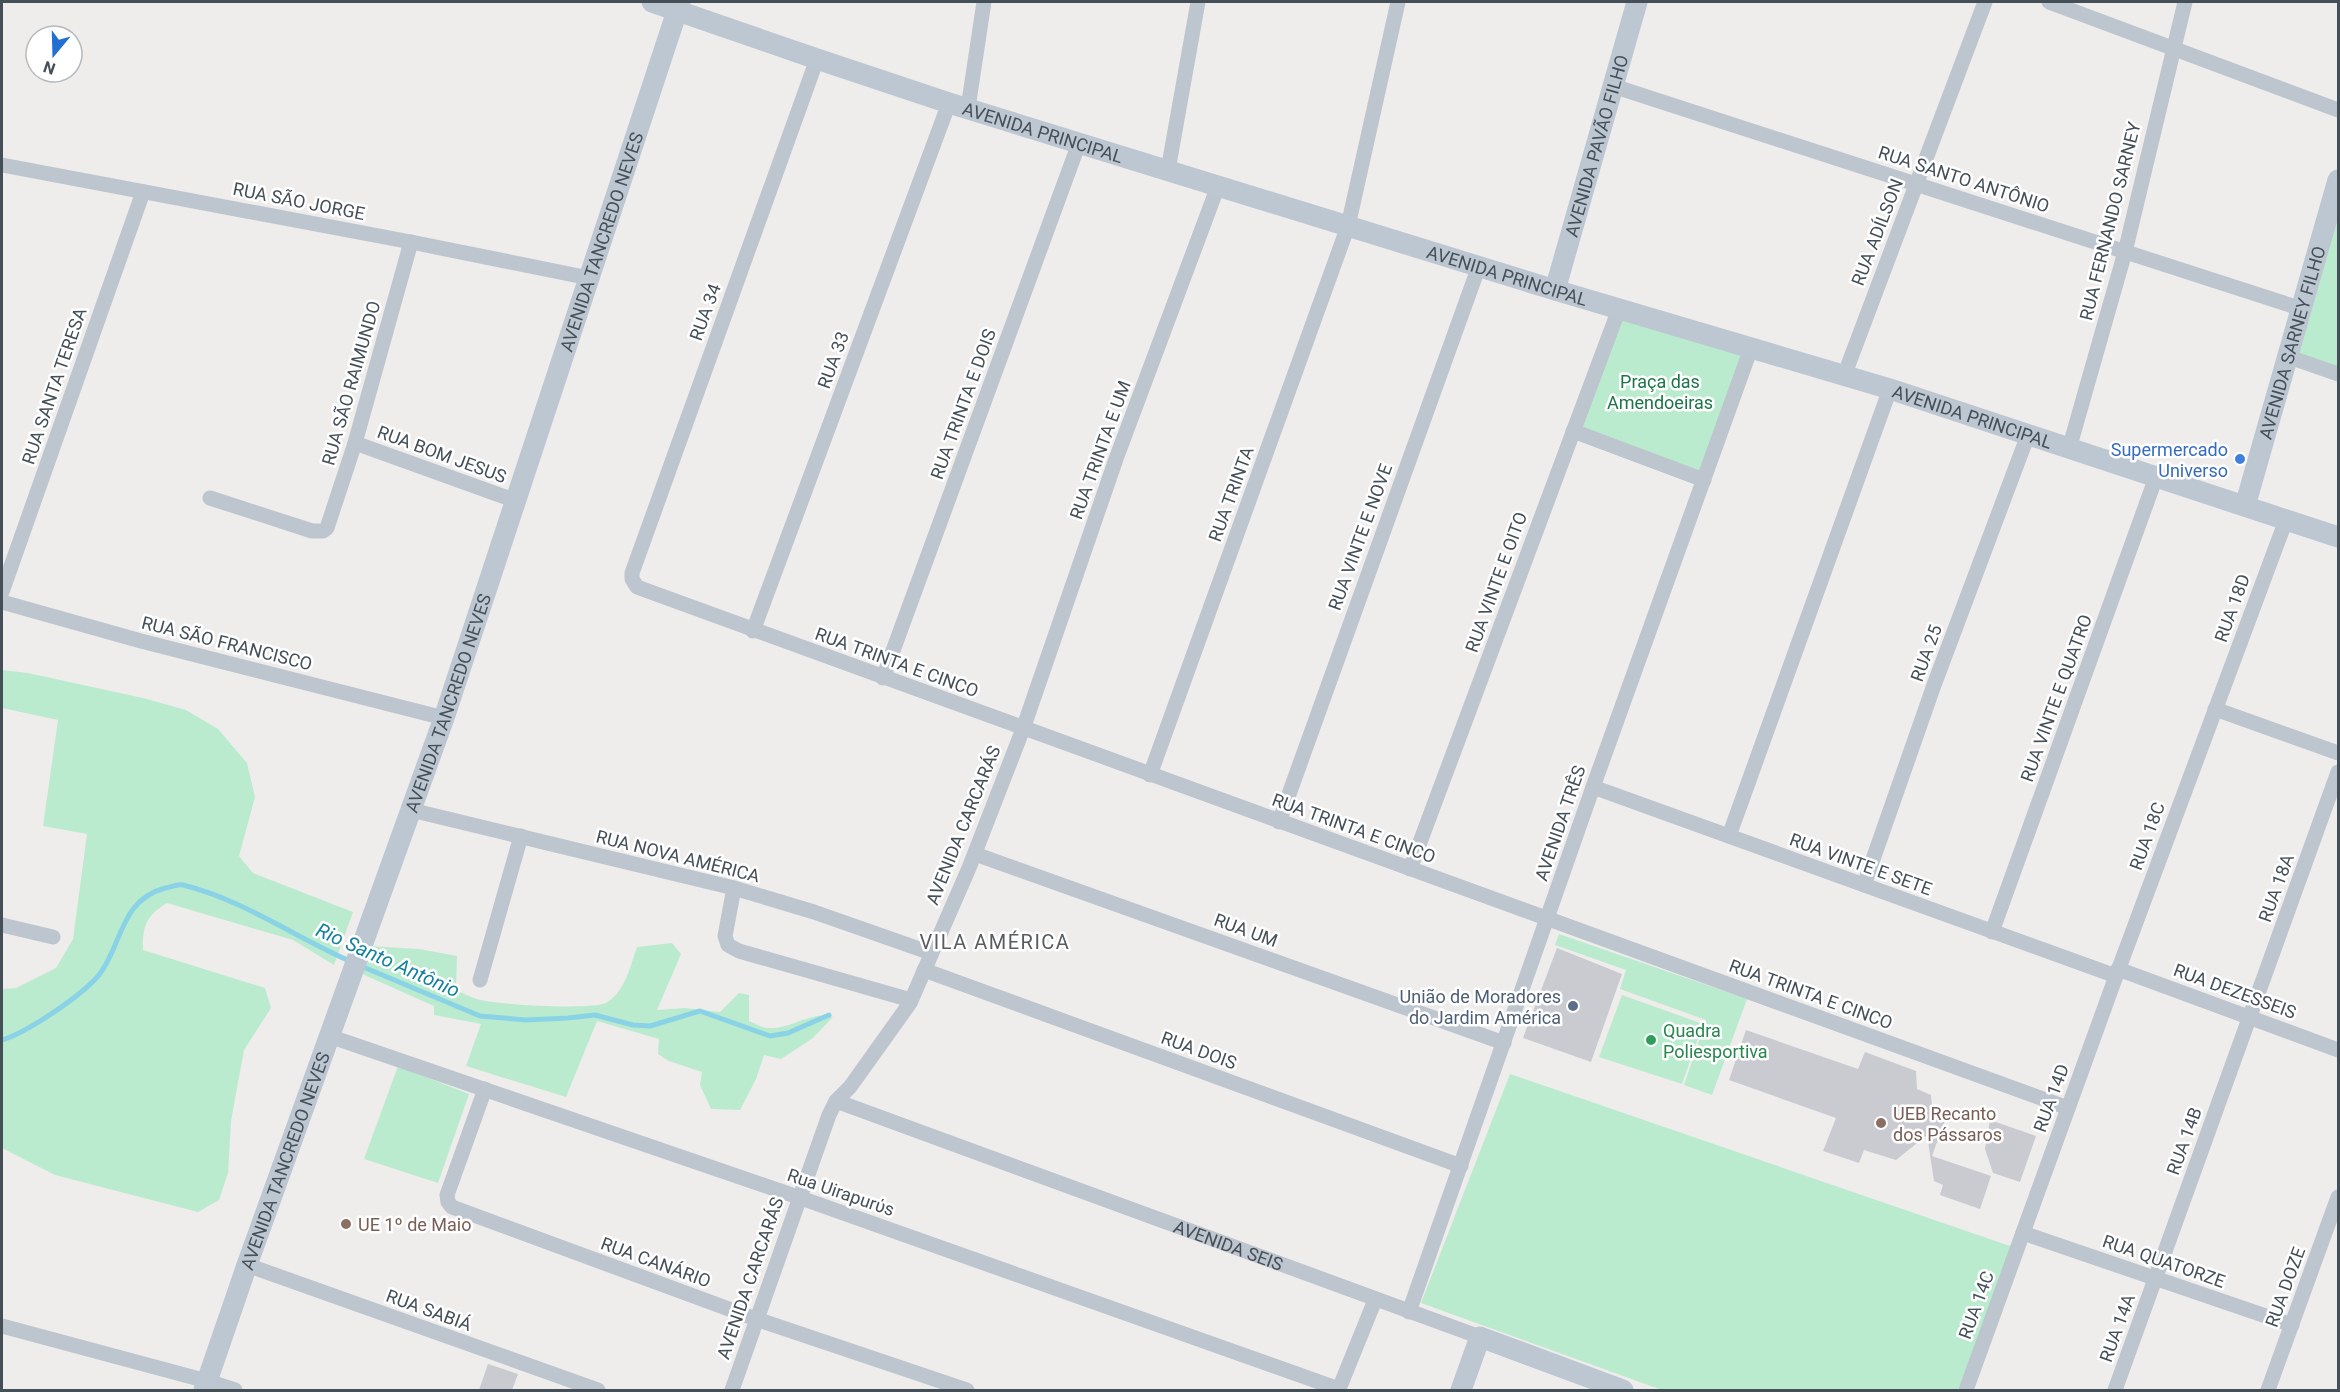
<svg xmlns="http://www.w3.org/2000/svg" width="2340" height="1392" viewBox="0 0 2340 1392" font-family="Roboto,sans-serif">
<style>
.green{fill:#bbebce}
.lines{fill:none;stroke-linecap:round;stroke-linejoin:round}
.stream{stroke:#8ad3e6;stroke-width:5}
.building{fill:#c9cbd1}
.street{stroke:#bdc6ce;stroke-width:15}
.secondary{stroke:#bdc7d2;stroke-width:21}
.shop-dot{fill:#3f7fe0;stroke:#fff;stroke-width:2}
.service-dot{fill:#5c6f8a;stroke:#fff;stroke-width:2}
.leisure-dot{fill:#2e9e5b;stroke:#fff;stroke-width:2}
.education-dot{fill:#8d6e63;stroke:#fff;stroke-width:2}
.labels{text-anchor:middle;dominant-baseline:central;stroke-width:5;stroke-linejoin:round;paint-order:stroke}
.street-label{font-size:18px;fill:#454f58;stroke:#fff}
.park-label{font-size:18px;fill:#1b7548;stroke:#fff}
.shop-label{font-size:18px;fill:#366cbe;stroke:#fff;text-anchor:end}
.service-label{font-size:18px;fill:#4e5e75;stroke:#fff;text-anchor:end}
.leisure-label{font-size:18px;fill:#27864d;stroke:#fff;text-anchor:start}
.education-label{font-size:18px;fill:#785e54;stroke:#fff;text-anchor:start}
.neighbourhood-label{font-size:20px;letter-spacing:1.5px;fill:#595c60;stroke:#fff}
.water-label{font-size:20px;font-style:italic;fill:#13819e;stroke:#fff}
</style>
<rect width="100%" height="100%" fill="#efecec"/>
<g class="green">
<path d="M2338,174V373L2291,356Z"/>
<path d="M1619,311L1749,349L1703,477L1577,430Z"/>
<path d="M2,670L28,673L143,698L186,710L218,729L247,763L255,797L239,856L253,873L353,912L334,965L293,940L167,903C147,915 142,926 143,950L265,988L271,1008L244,1050L231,1121L228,1173L219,1200L198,1212L55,1175L2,1148V989L16,988L56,968L73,939L87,834L43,826L58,720L2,708Z"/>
<path d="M1559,934L1747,999L1712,1095L1684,1085L1706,1020L1620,989L1626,970L1555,945Z"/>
<path d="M672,943L681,954L657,1010L685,1008L720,1012L739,993L749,995V1021C755,1023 762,1028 768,1028C791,1030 811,1010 833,1017L813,1038L781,1059L764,1055L756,1079L740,1110L711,1109L700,1085L702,1072L669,1061L658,1054L659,1039L597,1021L566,1097L466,1066L481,1024L434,1015V1006L360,973L367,946L419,949L457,956L456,990C463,993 470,997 477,999C495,1005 592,1010 606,1003C625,992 630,967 637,947Z"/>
<path d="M1622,995L1703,1024L1682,1084L1599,1057Z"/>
<path d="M398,1066L469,1094L438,1183L364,1159Z"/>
<path d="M1510,1074L2013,1247L1958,1390H1662L1421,1303Z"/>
</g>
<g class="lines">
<g class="stream">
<path d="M361,966L480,1016L526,1020L568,1018L595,1015L633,1025L650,1026L700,1011L770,1036L788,1033L829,1015"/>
<path d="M2,1040C28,1032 81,996 99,975C123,944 119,901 165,888C171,887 177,884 183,885C244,900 296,938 352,962"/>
</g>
</g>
<g class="building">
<path d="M1557,948L1622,974L1591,1062L1523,1038Z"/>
<path d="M1746,1030L1858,1069L1865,1052L1916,1071L1917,1089L1931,1095L1932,1107L1945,1120L1932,1156L1991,1176L1980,1209L1940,1195L1943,1185L1934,1181L1927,1135L1896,1160L1864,1150L1859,1163L1823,1151L1836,1118L1729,1080Z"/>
<path d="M1990,1120L2036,1136L2020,1182L1993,1173L1985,1149Z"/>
<path d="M488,1364L518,1374L512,1390H479Z"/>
</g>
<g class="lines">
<g class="street">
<path d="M2049,2L2338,110"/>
<path d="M817,59L632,573V579L637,587L2068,1108"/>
<path d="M1613,86L2302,309"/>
<path d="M968,108L984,2"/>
<path d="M2,165L411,242L589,278"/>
<path d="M1168,170L1198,2"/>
<path d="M2289,357L2338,374"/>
<path d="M1844,376L1985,2"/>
<path d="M1573,431L1704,480"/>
<path d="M355,443L516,501"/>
<path d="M2069,449L2125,252L2185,2"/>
<path d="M210,498L312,531H323L327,528L355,443L411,242"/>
<path d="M2,592L143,192"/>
<path d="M2,602L141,641L444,718"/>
<path d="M753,631L949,103"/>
<path d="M883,678L1079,143"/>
<path d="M2215,709L2338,753"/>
<path d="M1150,775L1348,226L1398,2"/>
<path d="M1593,787L2116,976"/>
<path d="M411,810L734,888L814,912L931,953"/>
<path d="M1279,822L1479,266"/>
<path d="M1729,836L1890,389"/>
<path d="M975,854L1504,1043"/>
<path d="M1410,869L1619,309"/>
<path d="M1864,885L1934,685L2028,435"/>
<path d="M734,888L725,936L728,945L739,951L911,1000"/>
<path d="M2,925L53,937"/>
<path d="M1992,932L2156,477"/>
<path d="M2118,969L2338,1050"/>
<path d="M924,970L1461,1166"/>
<path d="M480,980L521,836"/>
<path d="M329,1036L798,1197L1339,1389L1375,1300"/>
<path d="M485,1089L447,1195L448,1202L452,1207L756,1319L967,1390"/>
<path id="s1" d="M836,1101L1480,1337"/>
<path d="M2023,1233L2292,1325"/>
<path d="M247,1265L598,1390"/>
<path d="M1409,1312L1593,787L1751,348"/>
<path d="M2,1326L207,1381L235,1390"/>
<path d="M732,1390L829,1115L836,1101L850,1087L910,1003L969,868L1023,729L1116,459L1218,186"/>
<path d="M1966,1390L2116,976L2286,520"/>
<path d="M2115,1390L2338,772"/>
<path d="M2268,1390L2338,1197"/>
</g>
<g class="secondary">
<path id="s2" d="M652,2L817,59L949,103L1555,290L1890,389L2338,537"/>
<path id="s3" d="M1555,290L1637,2"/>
<path id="s4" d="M2245,506L2338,180"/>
<path id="s5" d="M204,1390L247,1265L444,718L680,2"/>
<path d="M1461,1390L1480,1337L1623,1390"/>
</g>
</g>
<circle class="shop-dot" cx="2240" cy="459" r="6"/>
<circle class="service-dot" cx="1573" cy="1006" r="6"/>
<circle class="leisure-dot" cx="1651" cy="1040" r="6"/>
<g class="education-dot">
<circle cx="1881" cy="1123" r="6"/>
<circle cx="346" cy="1224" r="6"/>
</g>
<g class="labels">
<g class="street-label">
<text stroke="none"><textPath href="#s2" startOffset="412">AVENIDA PRINCIPAL</textPath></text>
<text stroke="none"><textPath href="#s3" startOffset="150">AVENIDA PAVÃO FILHO</textPath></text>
<text transform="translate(1964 179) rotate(18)">RUA SANTO ANTÔNIO</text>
<text transform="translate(299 201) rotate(11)">RUA SÃO JORGE</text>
<text transform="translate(2110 221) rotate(-76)">RUA FERNANDO SARNEY</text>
<text transform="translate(1877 232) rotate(-69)">RUA ADÍLSON</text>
<text stroke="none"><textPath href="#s5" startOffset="1215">AVENIDA TANCREDO NEVES</textPath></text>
<text stroke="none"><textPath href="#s2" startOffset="898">AVENIDA PRINCIPAL</textPath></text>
<text transform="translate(705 312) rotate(-70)">RUA 34</text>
<text stroke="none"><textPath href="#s4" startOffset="170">AVENIDA SARNEY FILHO</textPath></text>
<text transform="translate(833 360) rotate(-70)">RUA 33</text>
<text transform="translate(351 383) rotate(-74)">RUA SÃO RAIMUNDO</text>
<text transform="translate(54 386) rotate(-71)">RUA SANTA TERESA</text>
<text transform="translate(963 404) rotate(-70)">RUA TRINTA E DOIS</text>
<text stroke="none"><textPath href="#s2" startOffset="1384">AVENIDA PRINCIPAL</textPath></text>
<text transform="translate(1100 450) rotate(-70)">RUA TRINTA E UM</text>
<text transform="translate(442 454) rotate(20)">RUA BOM JESUS</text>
<text transform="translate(1231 494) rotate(-70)">RUA TRINTA</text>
<text transform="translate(1360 537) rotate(-70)">RUA VINTE E NOVE</text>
<text transform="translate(1496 582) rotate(-70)">RUA VINTE E OITO</text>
<text transform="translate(2232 608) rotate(-70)">RUA 18D</text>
<text transform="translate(227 643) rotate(14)">RUA SÃO FRANCISCO</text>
<text transform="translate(1926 653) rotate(-70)">RUA 25</text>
<text transform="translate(897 662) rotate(20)">RUA TRINTA E CINCO</text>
<text transform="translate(2056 698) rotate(-70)">RUA VINTE E QUATRO</text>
<text stroke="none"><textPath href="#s5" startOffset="729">AVENIDA TANCREDO NEVES</textPath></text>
<text transform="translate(1560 823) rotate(-71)">AVENIDA TRÊS</text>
<text transform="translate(963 825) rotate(-68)">AVENIDA CARCARÁS</text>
<text transform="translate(1354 828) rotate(20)">RUA TRINTA E CINCO</text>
<text transform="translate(2147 836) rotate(-70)">RUA 18C</text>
<text transform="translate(678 856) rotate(14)">RUA NOVA AMÉRICA</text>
<text transform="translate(1861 864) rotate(20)">RUA VINTE E SETE</text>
<text transform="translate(2276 888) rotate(-70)">RUA 18A</text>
<text transform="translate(1246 930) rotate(20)">RUA UM</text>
<text transform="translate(2235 991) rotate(20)">RUA DEZESSEIS</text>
<text transform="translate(1811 994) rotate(20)">RUA TRINTA E CINCO</text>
<text transform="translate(1199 1050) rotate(20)">RUA DOIS</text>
<text transform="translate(2051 1098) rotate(-70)">RUA 14D</text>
<text transform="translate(2184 1141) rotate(-70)">RUA 14B</text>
<text stroke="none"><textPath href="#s5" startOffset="243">AVENIDA TANCREDO NEVES</textPath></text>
<text transform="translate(841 1192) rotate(19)">Rua Uirapurύs</text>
<text stroke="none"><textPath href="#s1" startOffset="418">AVENIDA SEIS</textPath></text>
<text transform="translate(2164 1261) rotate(19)">RUA QUATORZE</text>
<text transform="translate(656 1262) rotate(20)">RUA CANÁRIO</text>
<text transform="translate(750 1278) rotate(-71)">AVENIDA CARCARÁS</text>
<text transform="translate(2285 1287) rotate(-70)">RUA DOZE</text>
<text transform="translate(1976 1305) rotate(-70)">RUA 14C</text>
<text transform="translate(429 1310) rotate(20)">RUA SABIÁ</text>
<text transform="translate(2117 1328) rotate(-70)">RUA 14A</text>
</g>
<g class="park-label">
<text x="1660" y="381">Praça das<tspan x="1660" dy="21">Amendoeiras</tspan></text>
</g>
<g class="shop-label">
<text x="2228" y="449">Supermercado<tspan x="2228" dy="21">Universo</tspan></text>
</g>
<g class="service-label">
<text x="1561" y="996">União de Moradores<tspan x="1561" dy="21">do Jardim América</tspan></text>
</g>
<g class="leisure-label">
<text x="1663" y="1030">Quadra<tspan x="1663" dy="21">Poliesportiva</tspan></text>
</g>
<g class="education-label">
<text x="1893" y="1113">UEB Recanto<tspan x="1893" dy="21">dos Pássaros</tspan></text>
<text x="358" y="1224">UE 1º de Maio</text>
</g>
<g class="neighbourhood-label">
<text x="995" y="942">VILA AMÉRICA</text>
</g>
<g class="water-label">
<text transform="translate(388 960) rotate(24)">Rio Santo Antônio</text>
</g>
</g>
<rect width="2340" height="1392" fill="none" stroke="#454f58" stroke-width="6"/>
<g transform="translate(54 54) rotate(199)"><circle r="28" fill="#ffffff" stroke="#b5b9bc" stroke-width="1.5"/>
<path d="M0-4.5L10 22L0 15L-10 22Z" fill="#216fd3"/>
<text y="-9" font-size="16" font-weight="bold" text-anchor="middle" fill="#454f58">N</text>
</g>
</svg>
